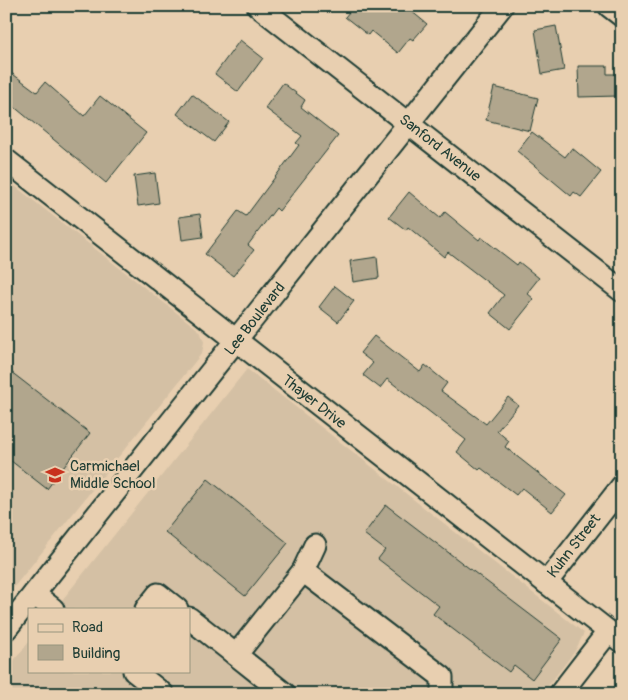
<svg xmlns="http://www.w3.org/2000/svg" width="628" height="700" viewBox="0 0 628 700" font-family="Pangolin,sans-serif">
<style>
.built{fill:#d4c0a4}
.building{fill:#b1a68d;stroke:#1f3d34}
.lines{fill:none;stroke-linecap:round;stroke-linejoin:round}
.minor-casing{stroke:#1f3d34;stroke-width:25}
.minor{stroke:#e8cfb0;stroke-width:21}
.labels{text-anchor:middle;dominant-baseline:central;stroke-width:5;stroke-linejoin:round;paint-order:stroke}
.street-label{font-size:15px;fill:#1f3d34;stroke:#e8cfb0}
.poi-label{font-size:15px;fill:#1f3d34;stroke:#e8cfb0;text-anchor:start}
</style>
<rect width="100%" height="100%" fill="#e8cfb0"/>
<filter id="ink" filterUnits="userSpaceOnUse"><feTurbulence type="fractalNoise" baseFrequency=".02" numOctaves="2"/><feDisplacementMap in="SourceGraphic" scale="10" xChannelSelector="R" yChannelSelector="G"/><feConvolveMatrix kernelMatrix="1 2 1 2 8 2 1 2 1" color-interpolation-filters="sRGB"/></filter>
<g filter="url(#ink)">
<g class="built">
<path d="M6,179L200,331L204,342L202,353L6,597Z"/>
<path d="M247,369L584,633L575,651L542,694H6V670L29,642V671H189V609H55Z"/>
</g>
<g class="building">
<path d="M354,6H405L427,24L413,40L410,38L398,53L371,31L368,35L345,17Z"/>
<path d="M556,26L564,70L542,74L535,30Z"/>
<path d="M240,40L263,58L238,92L215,74Z"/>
<path d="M578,66H607V74H617L618,96L579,97Z"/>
<path d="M6,69L37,92L45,82L84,116L100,96L146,133L106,183L6,100Z"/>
<path d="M283,83L305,100L301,107L338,136L279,211L276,208L248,245L254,250L233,276L205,254L238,211L246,216L299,145L296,143L302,136L265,108Z"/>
<path d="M494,87L538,98L530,131L486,120Z"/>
<path d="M192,94L229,122L214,142L177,114Z"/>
<path d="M532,132L565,157L572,148L601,172L581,197L574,192L571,196L517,151Z"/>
<path d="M155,173L159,203L138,206L134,176Z"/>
<path d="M409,192L440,218L445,212L479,240L481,237L517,265L519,262L539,278L527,293L534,299L510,329L490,313L504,295L448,252L444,257L408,227L406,230L389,217Z"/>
<path d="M200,214L203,237L182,240L179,217Z"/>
<path d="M377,257L379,278L353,282L350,261Z"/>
<path d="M335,286L354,301L338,322L319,307Z"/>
<path d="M374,336L420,372L425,365L447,383L441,391L486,424L508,397L518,405L497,431L509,441L505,447L566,495L552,512L522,488L516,495L481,468L479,470L457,452L466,440L387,379L380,388L363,375L373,363L360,353Z"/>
<path d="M6,368L90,433L47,489L6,457Z"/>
<path d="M208,479L288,543L245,596L165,532Z"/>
<path d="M386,505L562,639L532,679L514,665L509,672L433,614L439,606L378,559L385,550L364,534Z"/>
</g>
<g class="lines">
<g class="minor-casing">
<g id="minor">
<path d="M258,6L622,291"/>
<path d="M609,6L622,16"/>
<path d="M6,160L622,642"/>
<path d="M303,571L315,545"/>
<path d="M546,583L622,486"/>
<path d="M34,594L53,609"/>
<path d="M146,609L158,594L177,609"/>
<path d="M189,618L236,655"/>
<path d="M6,629L502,6"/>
<path d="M134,671L163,694"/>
<path d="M285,694L236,655L303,571L442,677V694"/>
<path d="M560,694L608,632"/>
</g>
</g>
<use href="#minor" class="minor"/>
</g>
</g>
<defs>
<g id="school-bare" transform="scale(1.5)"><path d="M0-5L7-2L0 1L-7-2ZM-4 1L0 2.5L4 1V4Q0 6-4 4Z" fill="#c8321e" stroke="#e8cfb0" stroke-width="2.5" paint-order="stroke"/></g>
</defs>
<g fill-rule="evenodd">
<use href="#school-bare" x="55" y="475"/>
</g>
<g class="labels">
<g class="street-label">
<text transform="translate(440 148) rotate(38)">Sanford Avenue</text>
<text transform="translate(255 319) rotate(-52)">Lee Boulevard</text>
<text transform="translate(314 402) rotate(38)">Thayer Drive</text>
<text transform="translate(574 546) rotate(-52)">Kuhn Street</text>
</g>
<g class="poi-label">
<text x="70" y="466">Carmichael<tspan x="70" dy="17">Middle School</tspan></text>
</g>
</g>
<rect width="628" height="700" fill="none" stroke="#e8cfb0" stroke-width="25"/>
<rect x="12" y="12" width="603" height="675" fill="none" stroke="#1f3d34" stroke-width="2" filter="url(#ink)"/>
<rect x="28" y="608" width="162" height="65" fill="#e8cfb0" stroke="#98957e"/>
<rect x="38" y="624" width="25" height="8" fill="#e8cfb0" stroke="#98957e"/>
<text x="72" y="632" font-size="15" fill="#1f3d34">Road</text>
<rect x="38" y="645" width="25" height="15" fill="#b1a68d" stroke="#98957e"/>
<text x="72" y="658" font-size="15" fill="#1f3d34">Building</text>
</svg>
